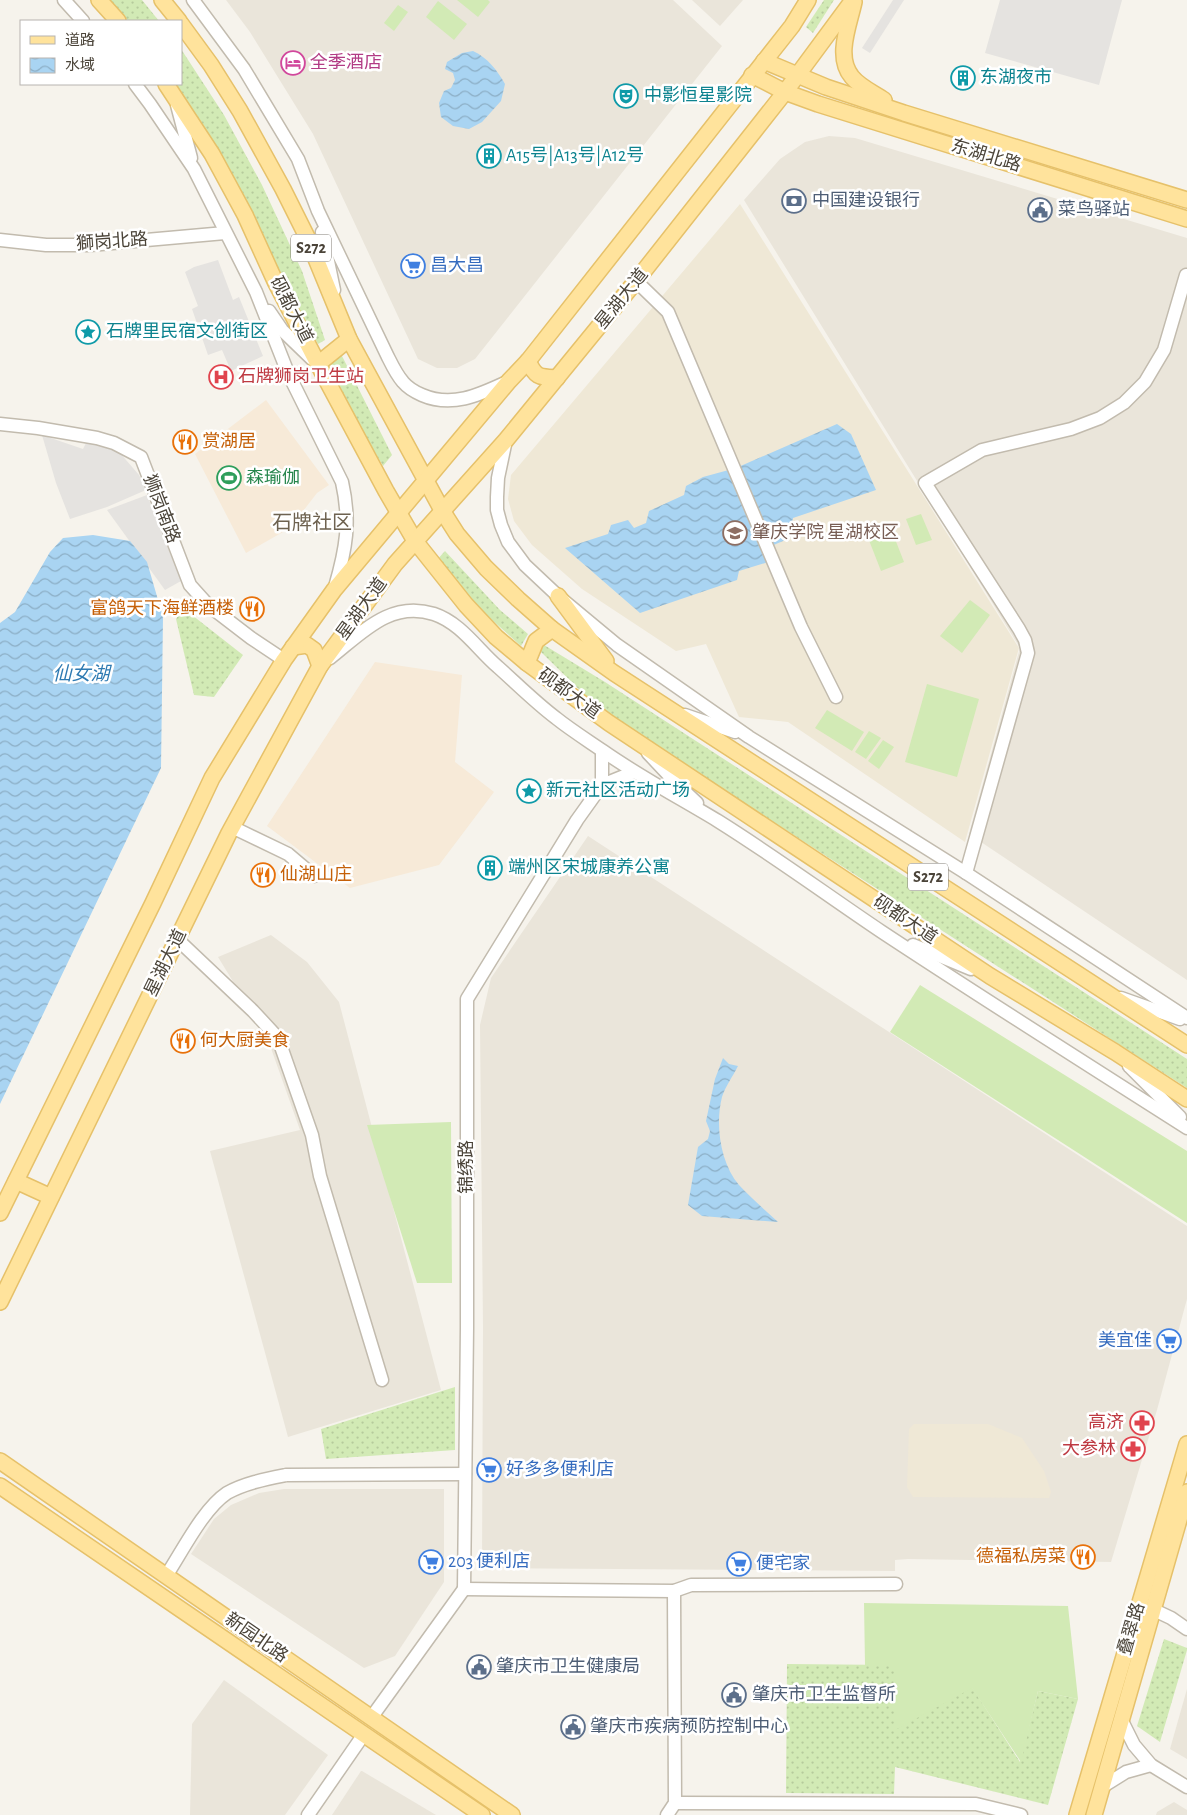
<svg xmlns="http://www.w3.org/2000/svg" width="1187" height="1815" viewBox="0 0 1187 1815" font-family="'Alegreya Sans','Noto Sans SC',sans-serif">
<style>
.residential{fill:#eae5da}
.commercial{fill:#f7ead8}
.education{fill:#efe8d6}
.grass{fill:url(#grass-dots)}
.garden{fill:#d2eab5}
.parking{fill:#e5e3e0}
.water{fill:url(#water-waves)}
.lines{fill:none;stroke-linecap:round;stroke-linejoin:round}
.minor-casing{stroke:#c2bbae;stroke-width:15}
.major-casing{stroke:#e6c16a;stroke-width:18}
.minor{stroke:#fff;stroke-width:12}
.major{stroke:#ffe39c;stroke-width:15}
.labels{text-anchor:middle;dominant-baseline:central;stroke-width:5;stroke-linejoin:round;paint-order:stroke}
.shield{fill:#fff;stroke:#817c74;stroke-width:1}
.shield-label{font-size:16px;font-weight:bold;fill:#4b4439}
.hotel-label{font-size:18px;fill:#b23c85;stroke:#fff;text-anchor:start}
.culture-label{font-size:18px;fill:#0d838f;stroke:#fff;text-anchor:start}
.street-label{font-size:18px;fill:#4b4439;stroke:#fff}
.service-label{font-size:18px;fill:#4e5e75;stroke:#fff;text-anchor:start}
.shop-label{font-size:18px;fill:#366cbe;stroke:#fff;text-anchor:start}
.health-label{font-size:18px;fill:#be3a42;stroke:#fff;text-anchor:end}
.food-label{font-size:18px;fill:#c56008;stroke:#fff;text-anchor:start}
.leisure-label{font-size:18px;fill:#27864d;stroke:#fff;text-anchor:start}
.education-label{font-size:18px;fill:#785e54;stroke:#fff;text-anchor:start}
.water-label{font-size:19px;font-style:italic;fill:#2e7ab2;stroke:#fff}
.quarter-label{font-size:20px;fill:#6e6250;stroke:#fff}
</style>
<defs>
<pattern id="grass-dots" width="8" height="8" patternUnits="userSpaceOnUse" patternTransform="scale(1.25)"><rect width="8" height="8" fill="#d2eab5"/><path d="M2 2h.1M6 6h.1" fill="none" stroke="#b6ca9c" stroke-width="1.8" stroke-linecap="round"/></pattern>
<pattern id="water-waves" width="16" height="10" patternUnits="userSpaceOnUse" patternTransform="scale(1.25)"><rect width="16" height="10" fill="#a9d4f2"/><path d="M0 5q4-4 8 0t8 0" fill="none" stroke="#8caec5"/></pattern>
</defs>
<rect width="100%" height="100%" fill="#f6f3ec"/>
<g class="residential">
<path d="M226,0H673L722,46L475,359L457,368H437L418,359L313,134L250,32Z"/>
<path d="M692,0H743L720,26Z"/>
<path d="M829,136L855,138L1187,238V980L969,834L1020,648L744,200L780,159L805,142Z"/>
<path d="M588,836L1187,1226V1299L1157,1410L1111,1562L908,1559L895,1560V1571L482,1568L483,1328L480,1025L491,978Z"/>
<path d="M271,935L307,962L339,1002L441,1390L288,1437L210,1151L300,1130L267,1037L218,957Z"/>
<path d="M284,1489H444V1582L395,1656L364,1668L191,1554L214,1519L231,1505L259,1493Z"/>
<path d="M224,1680L328,1755L285,1815H190L192,1724Z"/>
<path d="M1187,1689V1759L1170,1749Z"/>
<path d="M361,1771H362L436,1815H332Z"/>
<path d="M1174,1802L1187,1810V1815H1156L1157,1812Z"/>
</g>
<g class="commercial">
<path d="M266,400L329,485L317,493L290,528L246,553L195,454Z"/>
<path d="M375,662L462,675L455,762L494,792L439,865L350,888L267,826Z"/>
</g>
<g class="education">
<path d="M740,204L1019,648L965,842L788,722L739,717L706,644L676,651L582,589L532,545L514,521L508,499L511,475Z"/>
<path d="M914,1424H988L1022,1438L1044,1471L1051,1492L1049,1498L913,1497L907,1487L909,1429Z"/>
</g>
<g class="grass">
<path d="M110,0H142L159,21H128Z"/>
<path d="M824,0H834L813,33L806,27Z"/>
<path d="M181,49L224,115L262,185L302,271L325,340L318,344L280,279L239,193L203,127L175,84H181Z"/>
<path d="M340,352L392,455L383,466L357,422L328,361Z"/>
<path d="M445,551L500,610L528,634L521,646L491,619L436,561Z"/>
<path d="M183,608L243,655L214,697L194,695L176,619Z"/>
<path d="M544,645L605,682L1187,1059V1088L700,775L593,703L540,651Z"/>
<path d="M455,1387V1450L326,1459L321,1429Z"/>
<path d="M1164,1639L1187,1648V1650L1160,1742L1137,1726Z"/>
<path d="M787,1664L895,1665V1729L972,1687L1020,1762L1038,1691L1078,1699L1048,1805L895,1767L894,1794L786,1793Z"/>
</g>
<g class="garden">
<path d="M457,0H488L490,2L478,17Z"/>
<path d="M438,1L467,24L454,40L426,17Z"/>
<path d="M398,5L408,12L394,31L384,23Z"/>
<path d="M921,514L932,540L916,545L906,519Z"/>
<path d="M888,521L904,562L881,571L865,530Z"/>
<path d="M970,600L990,615L962,653L940,636Z"/>
<path d="M927,684L979,699L957,777L905,762Z"/>
<path d="M827,710L864,732L852,751L815,728Z"/>
<path d="M869,731L881,738L866,759L855,752Z"/>
<path d="M883,740L894,747L879,769L868,761Z"/>
<path d="M920,985L1187,1151V1223L890,1032Z"/>
<path d="M451,1122L452,1283H417L367,1125Z"/>
<path d="M864,1603L1068,1606L1078,1699L1038,1691L1021,1762L972,1688L895,1730V1665H865Z"/>
</g>
<g class="parking">
<path d="M893,0H904L870,53L862,48Z"/>
<path d="M1000,0H1122L1099,85L985,53Z"/>
<path d="M218,260L233,300L239,297L263,356L231,371L222,350L208,355L192,309L198,306L185,272L194,267Z"/>
<path d="M42,435L83,449L87,441L120,453L139,475L146,490L107,507L70,519L56,483Z"/>
<path d="M147,495L181,581L165,590L107,510Z"/>
</g>
<g class="water">
<path d="M473,51C488,58 497,70 505,84L501,101L482,122L469,129L453,126L441,117L439,103L444,91L451,88L455,80L453,73L445,69L447,62L462,53Z"/>
<path d="M837,424L851,434L876,490L793,518L790,538L769,547L775,560L739,571L737,580L640,613L565,548L608,534L611,525L628,520L634,528L646,523L649,511L684,495L686,486L703,477L736,468Z"/>
<path d="M93,535L130,541L147,562L163,617L161,768L0,1104V623L15,612L50,552L63,538Z"/>
<path d="M723,1058L729,1064L738,1066C733,1076 725,1087 722,1097C715,1124 720,1163 739,1185C751,1198 765,1210 778,1222L702,1216L688,1205L698,1147L708,1139L710,1131L706,1121L715,1079Z"/>
</g>
<g class="lines">
<g class="minor-casing">
<g id="minor">
<path d="M64,0L83,21"/>
<path d="M193,0L244,69L298,159L318,211L387,355C392,365 396,374 403,382C408,388 415,392 422,395C452,408 479,395 507,382"/>
<path d="M135,84L150,104L194,169L256,292L288,373L342,482C351,522 346,549 335,587"/>
<path d="M177,105L191,158"/>
<path d="M322,232L334,290"/>
<path d="M0,240L46,245H90L225,233"/>
<path d="M636,281L668,312L801,627L836,697"/>
<path d="M269,311L282,330L312,359"/>
<path d="M0,424L38,428L97,438L114,443L141,457L190,585L208,605L251,638L284,660"/>
<path d="M506,440L498,478L497,497V510L501,525L508,542L525,565L558,596L617,645L749,737L966,873L1187,1018"/>
<path d="M330,658C362,633 390,600 434,614C461,623 478,650 498,667C517,684 536,703 556,718C571,730 587,740 603,751C640,777 680,798 718,821C774,856 827,895 882,932C982,998 1085,1063 1187,1128"/>
<path d="M685,715L735,732"/>
<path d="M648,753L679,786L697,803"/>
<path d="M602,785L634,772"/>
<path d="M602,785V751"/>
<path d="M232,827L288,854L314,876"/>
<path d="M966,873L1028,653L1025,640L1019,629L925,483L982,450L1071,429L1100,418L1124,403L1145,382L1164,350L1186,275"/>
<path d="M177,939L253,1011L278,1038L312,1135L320,1176L382,1380"/>
<path d="M913,945L971,969"/>
<path d="M1121,998L1180,1019"/>
<path d="M1129,1066L1180,1117"/>
<path d="M166,1576C182,1552 203,1509 227,1493C245,1483 266,1479 286,1475L465,1474"/>
<path d="M464,1589L467,1328V999L577,820L602,785"/>
<path d="M464,1589L674,1591L691,1585L896,1584"/>
<path d="M1154,1610L1171,1618L1187,1629"/>
<path d="M371,1718L464,1589"/>
<path d="M1121,1719L1134,1745L1151,1765L1187,1787"/>
<path d="M1102,1787L1126,1772L1151,1765"/>
<path d="M675,1803L976,1804L1021,1815"/>
<path d="M308,1815L364,1734"/>
<path d="M667,1815L675,1803L674,1591"/>
</g>
</g>
<g class="major-casing">
<g id="major">
<path d="M99,0L118,21"/>
<path d="M162,0L179,21"/>
<path d="M854,2C849,25 835,57 852,77C860,87 874,93 884,100"/>
<path d="M181,24L211,65L240,111L283,189L307,237L349,339L443,512L457,534L486,568L518,599L552,629L614,673L1187,1045"/>
<path d="M764,61L826,87L904,113L1187,200"/>
<path d="M752,75L785,92L818,104L1187,219"/>
<path d="M166,84L212,154L245,215L275,281L318,364L386,491L415,541L466,605L496,637L527,663L609,723L990,976L1115,1052L1187,1099"/>
<path d="M528,361C536,378 539,377 557,378"/>
<path d="M318,364L349,339"/>
<path d="M558,596L606,661"/>
<path d="M293,647L307,645L314,650L320,666"/>
<path d="M527,663L536,641L552,629"/>
<path d="M16,1181L51,1197"/>
<path d="M0,1213L153,903L212,778L284,660L334,590L509,381L528,361L792,26L808,0"/>
<path d="M0,1302L229,833L320,666L395,564L506,440L636,281L785,92L853,0"/>
<path d="M0,1461L512,1815"/>
<path d="M0,1486L482,1815"/>
<path d="M1077,1815L1187,1444"/>
<path d="M1094,1815L1187,1492"/>
</g>
</g>
<use href="#minor" class="minor"/>
<use href="#major" class="major"/>
</g>
<defs>
<g id="hotel-ring" transform="scale(1.25)"><circle r="9.5" fill="#fff" stroke="#d1479c" stroke-width="1.5"/><path d="M-6-4.5h1.5V1H6V5H4.5V3h-9V5H-6ZM-4 0a1.8 1.8 0 1 1 3.6 0ZM.5 0V-2.5h3Q6-2.5 6 0Z" fill="#d1479c"/></g>
<g id="building-ring" transform="scale(1.25)"><circle r="9.5" fill="#fff" stroke="#0f9aa8" stroke-width="1.5"/><path d="M-4-6H4V6H1V3H-1V6H-4ZM-2.5-4.3h1.7v1.8h-1.7ZM.8-4.3h1.7v1.8H.8ZM-2.5-1h1.7V.8h-1.7ZM.8-1h1.7V.8H.8Z" fill="#0f9aa8"/></g>
<g id="theatre-ring" transform="scale(1.25)"><circle r="9.5" fill="#fff" stroke="#0f9aa8" stroke-width="1.5"/><path d="M-5-5.5Q0-4 5-5.5V0Q5 5 0 6Q-5 5-5 0ZM-3.3-2.5H-1v1.5H-3.3ZM1-2.5H3.3v1.5H1ZM-2.8 1Q0 5.5 2.8 1Z" fill="#0f9aa8"/></g>
<g id="bank-ring" transform="scale(1.25)"><circle r="9.5" fill="#fff" stroke="#5c6f8a" stroke-width="1.5"/><path d="M-6-4H6V4H-6ZM0-2.3a2.3 2.3 0 1 0 0 4.6a2.3 2.3 0 1 0 0-4.6Z" fill="#5c6f8a"/></g>
<g id="civic-ring" transform="scale(1.25)"><circle r="9.5" fill="#fff" stroke="#5c6f8a" stroke-width="1.5"/><path d="M-.6-6.5H3V-4.5H.6V-3L4-1V1h2V6H-6V1h2V-1L-.6-3ZM-1.2 2.5V6h2.4V2.5Z" fill="#5c6f8a"/></g>
<g id="supermarket-ring" transform="scale(1.25)"><circle r="9.5" fill="#fff" stroke="#3f7fe0" stroke-width="1.5"/><path d="M-6-5.5h2.5l.6 2H6L4.5 2H-2.5L-4.4-4H-6ZM-1.5 3.2a1.3 1.3 0 1 0 .1 0ZM3 3.2a1.3 1.3 0 1 0 .1 0Z" fill="#3f7fe0"/></g>
<g id="sight-ring" transform="scale(1.25)"><circle r="9.5" fill="#fff" stroke="#0f9aa8" stroke-width="1.5"/><path d="M0-6L1.8-2.2L6-1.7L2.9 1.2L3.7 5.4L0 3.3L-3.7 5.4L-2.9 1.2L-6-1.7L-1.8-2.2Z" fill="#0f9aa8"/></g>
<g id="hospital-ring" transform="scale(1.25)"><circle r="9.5" fill="#fff" stroke="#e0444e" stroke-width="1.5"/><path d="M-5-5h3v3.5h4V-5h3V5h-3V1.5h-4V5h-3Z" fill="#e0444e"/></g>
<g id="restaurant-ring" transform="scale(1.25)"><circle r="9.5" fill="#fff" stroke="#e8710a" stroke-width="1.5"/><path d="M-5-6h1v4h1v-4h1v4h1v-4h1v5L-1.5 .5V6h-2V.5L-5-1ZM5-6V6H3V1.5H1.5Q1.5-4 5-6Z" fill="#e8710a"/></g>
<g id="stadium-ring" transform="scale(1.25)"><circle r="9.5" fill="#fff" stroke="#2e9e5b" stroke-width="1.5"/><path d="M0-5a6.5 5 0 1 0 0 10a6.5 5 0 1 0 0-10ZM-3.5-1.8h7v3.6h-7Z" fill="#2e9e5b"/></g>
<g id="university-ring" transform="scale(1.25)"><circle r="9.5" fill="#fff" stroke="#8d6e63" stroke-width="1.5"/><path d="M0-5L7-2L0 1L-7-2ZM-4 1L0 2.5L4 1V4Q0 6-4 4Z" fill="#8d6e63"/></g>
<g id="pharmacy-ring" transform="scale(1.25)"><circle r="9.5" fill="#fff" stroke="#e0444e" stroke-width="1.5"/><path d="M-2-6h4v4h4v4h-4v4h-4v-4h-4v-4h4Z" fill="#e0444e"/></g>
</defs>
<g fill-rule="evenodd">
<use href="#hotel-ring" x="293" y="63"/>
<use href="#building-ring" x="963" y="78"/>
<use href="#theatre-ring" x="626" y="96"/>
<use href="#building-ring" x="489" y="156"/>
<use href="#bank-ring" x="794" y="201"/>
<use href="#civic-ring" x="1040" y="210"/>
<use href="#supermarket-ring" x="413" y="266"/>
<use href="#sight-ring" x="88" y="332"/>
<use href="#hospital-ring" x="221" y="377"/>
<use href="#restaurant-ring" x="185" y="442"/>
<use href="#stadium-ring" x="229" y="478"/>
<use href="#university-ring" x="735" y="533"/>
<use href="#restaurant-ring" x="252" y="609"/>
<use href="#sight-ring" x="529" y="791"/>
<use href="#building-ring" x="490" y="868"/>
<use href="#restaurant-ring" x="263" y="875"/>
<use href="#restaurant-ring" x="183" y="1041"/>
<use href="#supermarket-ring" x="1169" y="1341"/>
<use href="#pharmacy-ring" x="1142" y="1423"/>
<use href="#pharmacy-ring" x="1133" y="1449"/>
<use href="#supermarket-ring" x="489" y="1470"/>
<use href="#restaurant-ring" x="1083" y="1557"/>
<use href="#supermarket-ring" x="431" y="1562"/>
<use href="#supermarket-ring" x="739" y="1564"/>
<use href="#civic-ring" x="479" y="1667"/>
<use href="#civic-ring" x="734" y="1695"/>
<use href="#civic-ring" x="573" y="1727"/>
</g>
<g class="labels">
<g class="shield">
<rect x="291" y="234.5" width="40" height="27" rx="4"/>
<rect x="908" y="863.5" width="40" height="27" rx="4"/>
</g>
<g class="shield-label">
<text x="311" y="248">S272</text>
<text x="928" y="877">S272</text>
</g>
<g class="hotel-label">
<text x="310" y="63">全季酒店</text>
</g>
<g class="culture-label">
<text x="980" y="78">东湖夜市</text>
<text x="644" y="96">中影恒星影院</text>
<text x="506" y="156">A15号|A13号|A12号</text>
<text x="106" y="332">石牌里民宿文创街区</text>
<text x="546" y="791">新元社区活动广场</text>
<text x="508" y="868">端州区宋城康养公寓</text>
</g>
<g class="street-label">
<text transform="translate(986 156) rotate(17)">东湖北路</text>
<text transform="translate(112 242) rotate(-4)">獅岗北路</text>
<text transform="translate(622 299) rotate(-51)">星湖大道</text>
<text transform="translate(291 310) rotate(63)">砚都大道</text>
<text transform="translate(161 509) rotate(69)">狮岗南路</text>
<text transform="translate(362 609) rotate(-54)">星湖大道</text>
<text transform="translate(569 694) rotate(36)">砚都大道</text>
<text transform="translate(905 920) rotate(34)">砚都大道</text>
<text transform="translate(166 963) rotate(-64)">星湖大道</text>
<text transform="translate(467 1167) rotate(-90)">锦绣路</text>
<text transform="translate(1132 1629) rotate(-74)">叠翠路</text>
<text transform="translate(256 1638) rotate(35)">新园北路</text>
</g>
<g class="service-label">
<text x="812" y="201">中国建设银行</text>
<text x="1058" y="210">菜鸟驿站</text>
<text x="496" y="1667">肇庆市卫生健康局</text>
<text x="752" y="1695">肇庆市卫生监督所</text>
<text x="590" y="1727">肇庆市疾病预防控制中心</text>
</g>
<g class="shop-label">
<text x="430" y="266">昌大昌</text>
<text x="1152" y="1341" text-anchor="end">美宜佳</text>
<text x="506" y="1470">好多多便利店</text>
<text x="448" y="1562">203 便利店</text>
<text x="756" y="1564">便宅家</text>
</g>
<g class="health-label">
<text x="238" y="377" text-anchor="start">石牌狮岗卫生站</text>
<text x="1124" y="1423">高济</text>
<text x="1116" y="1449">大参林</text>
</g>
<g class="food-label">
<text x="202" y="442">赏湖居</text>
<text x="234" y="609" text-anchor="end">富鸽天下海鲜酒楼</text>
<text x="280" y="875">仙湖山庄</text>
<text x="200" y="1041">何大厨美食</text>
<text x="1066" y="1557" text-anchor="end">德福私房菜</text>
</g>
<g class="leisure-label">
<text x="246" y="478">森瑜伽</text>
</g>
<g class="education-label">
<text x="752" y="533">肇庆学院 星湖校区</text>
</g>
<g class="water-label">
<text x="81" y="674">仙女湖</text>
</g>
<g class="quarter-label">
<text x="312" y="523">石牌社区</text>
</g>
</g>
<rect x="20" y="20" width="162" height="65" fill="#ffffff" stroke="#b7b4b0"/>
<rect x="30" y="36" width="25" height="8" fill="#ffe39c" stroke="#b7b4b0"/>
<text x="65" y="45" font-size="15" fill="#4b4439">道路</text>
<rect x="30" y="58" width="25" height="15" fill="url(#water-waves)" stroke="#b7b4b0"/>
<text x="65" y="70" font-size="15" fill="#4b4439">水域</text>
</svg>
